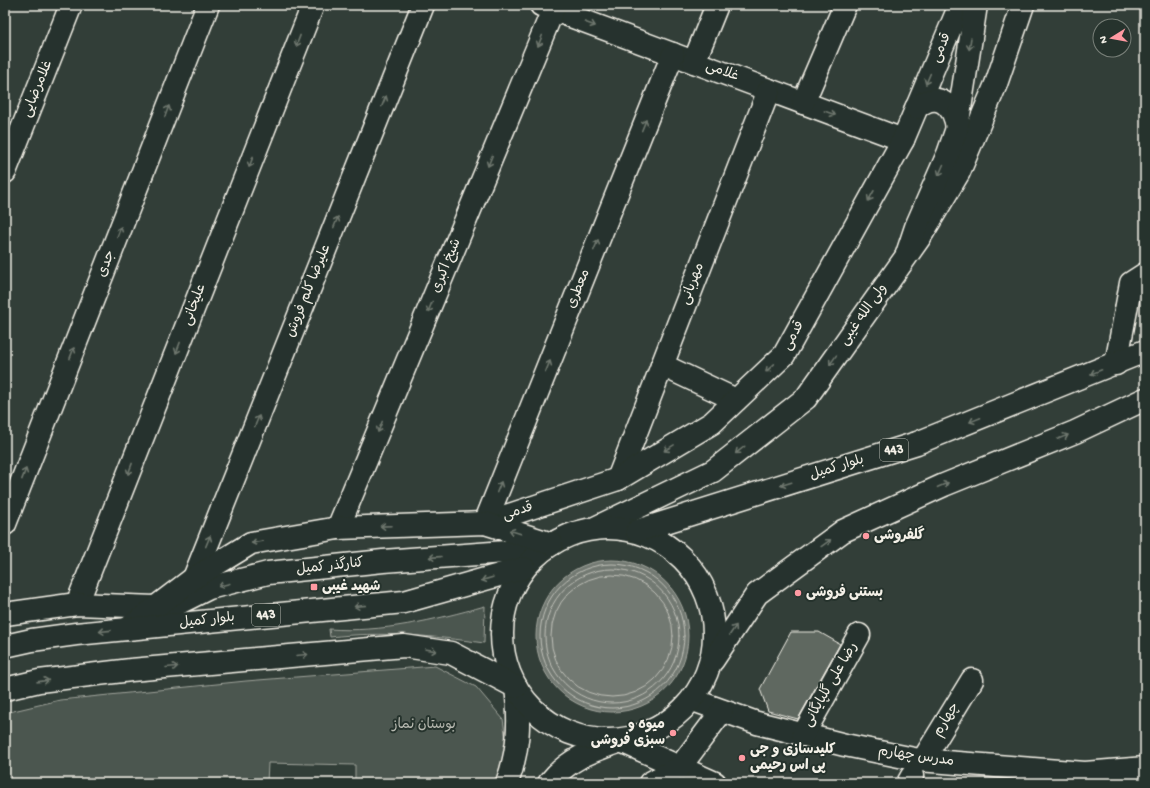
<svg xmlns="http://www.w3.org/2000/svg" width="1150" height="788" viewBox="0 0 1150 788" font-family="'Gochi Hand','Playpen Sans Arabic',sans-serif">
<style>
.green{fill:#4c564f;stroke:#a0a49c}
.water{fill:#727972;stroke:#a6a9a1}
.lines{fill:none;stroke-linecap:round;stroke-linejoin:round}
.shore{stroke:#c0c1b9;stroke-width:1}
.building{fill:#5f6861;stroke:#f4f1e8}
.minor-casing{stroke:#f4f1e8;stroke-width:25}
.major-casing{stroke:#f4f1e8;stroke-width:25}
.minor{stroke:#26332d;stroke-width:22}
.major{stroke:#26332d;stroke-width:22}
.oneway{stroke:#6e766e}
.poi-dot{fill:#ff9aa2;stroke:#26332d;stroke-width:1.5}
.labels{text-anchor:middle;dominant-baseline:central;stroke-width:4;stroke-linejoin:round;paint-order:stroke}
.shield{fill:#26332d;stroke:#b6b8b0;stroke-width:1}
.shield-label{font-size:13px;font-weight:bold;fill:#f4f1e8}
.street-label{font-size:14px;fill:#f4f1e8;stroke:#26332d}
.poi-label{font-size:14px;font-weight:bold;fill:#f4f1e8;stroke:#26332d;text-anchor:start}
.park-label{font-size:14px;fill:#b9bbb2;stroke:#26332d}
</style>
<rect width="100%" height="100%" fill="#323e38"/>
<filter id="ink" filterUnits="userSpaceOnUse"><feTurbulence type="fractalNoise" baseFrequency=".025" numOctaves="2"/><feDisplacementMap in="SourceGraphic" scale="8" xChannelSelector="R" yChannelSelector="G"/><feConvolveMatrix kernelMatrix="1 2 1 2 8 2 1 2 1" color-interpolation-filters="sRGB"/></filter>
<g filter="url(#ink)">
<g class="green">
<path d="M485,606L484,643C434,636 381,631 330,637L329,629C382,633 434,620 485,606Z"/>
<path d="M435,666L476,687L503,719L508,756L493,783H355V765L268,763L267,783H5V713L60,700L246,681Z"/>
</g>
<circle class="water" cx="612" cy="636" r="76"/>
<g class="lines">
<g class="shore">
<circle cx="612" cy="636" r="72"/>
<circle cx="612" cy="636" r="67"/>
<circle cx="612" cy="636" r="61"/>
</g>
</g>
<path class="building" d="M791,632H819L840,644L798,719L768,711L760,689Z"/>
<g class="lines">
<g class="minor-casing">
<g id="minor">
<path d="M541,5L903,140"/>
<path d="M694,62L717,5"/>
<path d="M803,103L845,5"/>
<path d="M5,172L71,5"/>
<path d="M1116,364L1131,283L1145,274"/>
<path d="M662,365L736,400"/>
<path d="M618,479L769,90"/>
<path d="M485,523L618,479L712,423L784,355L903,140L960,5"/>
<path d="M485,523L673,54"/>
<path d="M5,524L208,5"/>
<path d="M338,528L555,5"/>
<path d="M595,528L713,471L806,398L920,237L959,172L996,84L1023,5"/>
<path d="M194,578L423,5"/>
<path d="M77,604L313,5"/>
<path d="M5,614L77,604L155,607"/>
<path d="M153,616L209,588L268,573L383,561L544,549"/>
<path d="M693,700L757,723L845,745L919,760L1085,773L1145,768"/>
<path d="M803,735L859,635"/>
<path d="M923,760L972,680"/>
<path d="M507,783C519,750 520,722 516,687"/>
<path d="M549,783C569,758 592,751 621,741L715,783"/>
<path d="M650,783L680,767L722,711"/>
<path d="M908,783L912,776"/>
</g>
</g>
<g class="major-casing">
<g id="major">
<path d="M916,108C937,90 954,104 957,128"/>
<path d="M907,254L916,227L948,154L957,128L976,5"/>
<circle cx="608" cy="634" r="106"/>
<path d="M637,531L917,443L1145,351"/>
<path d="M127,629L194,578L251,543L338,528L485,523L552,544"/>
<path d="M5,646L32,640L76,634L404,602L524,568"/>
<path d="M713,660L757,594L843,531L944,485L1075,432L1145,399"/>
<path d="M5,689L39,681L131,670L404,646L451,653L516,687"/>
</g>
</g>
<use href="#minor" class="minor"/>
<use href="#major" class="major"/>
</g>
<defs><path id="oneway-shaft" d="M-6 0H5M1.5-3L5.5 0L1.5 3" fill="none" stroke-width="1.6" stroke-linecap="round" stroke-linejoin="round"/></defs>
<g class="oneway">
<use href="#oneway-shaft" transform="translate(590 24) rotate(20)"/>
<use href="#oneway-shaft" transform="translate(298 41) rotate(111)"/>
<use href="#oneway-shaft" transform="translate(540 41) rotate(112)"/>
<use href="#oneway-shaft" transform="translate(970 44) rotate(99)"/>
<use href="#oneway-shaft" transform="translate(928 79) rotate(113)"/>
<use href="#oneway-shaft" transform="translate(384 101) rotate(-68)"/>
<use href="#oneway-shaft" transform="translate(167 111) rotate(-69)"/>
<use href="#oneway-shaft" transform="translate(830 113) rotate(20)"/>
<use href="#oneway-shaft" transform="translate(644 125) rotate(-68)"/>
<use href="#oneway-shaft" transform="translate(490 161) rotate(112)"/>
<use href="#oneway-shaft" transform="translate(251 162) rotate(111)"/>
<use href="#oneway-shaft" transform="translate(941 170) rotate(114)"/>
<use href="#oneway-shaft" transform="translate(871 196) rotate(119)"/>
<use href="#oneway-shaft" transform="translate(336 222) rotate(-68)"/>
<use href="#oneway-shaft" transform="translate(119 232) rotate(-69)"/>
<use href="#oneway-shaft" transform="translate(596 245) rotate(-68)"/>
<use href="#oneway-shaft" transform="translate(430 307) rotate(112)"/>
<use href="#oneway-shaft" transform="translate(178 348) rotate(111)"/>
<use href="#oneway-shaft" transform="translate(72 353) rotate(-69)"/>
<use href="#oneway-shaft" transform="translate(833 360) rotate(125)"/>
<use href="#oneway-shaft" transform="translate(548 366) rotate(-68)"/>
<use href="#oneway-shaft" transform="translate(770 368) rotate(137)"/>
<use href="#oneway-shaft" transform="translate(1096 372) rotate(158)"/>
<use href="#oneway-shaft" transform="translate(975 420) rotate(158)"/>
<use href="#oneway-shaft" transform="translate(257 421) rotate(-68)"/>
<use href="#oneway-shaft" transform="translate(380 427) rotate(112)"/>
<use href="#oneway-shaft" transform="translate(1063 437) rotate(-22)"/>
<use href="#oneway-shaft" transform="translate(669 448) rotate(149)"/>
<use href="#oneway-shaft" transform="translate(740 450) rotate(142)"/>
<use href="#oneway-shaft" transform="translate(130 469) rotate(111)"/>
<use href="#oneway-shaft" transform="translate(24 474) rotate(-69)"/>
<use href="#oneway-shaft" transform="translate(786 484) rotate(163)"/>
<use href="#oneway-shaft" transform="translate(943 485) rotate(-23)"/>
<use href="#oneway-shaft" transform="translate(499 487) rotate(-68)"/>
<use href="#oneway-shaft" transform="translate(386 526) rotate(178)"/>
<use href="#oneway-shaft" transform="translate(515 532) rotate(-162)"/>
<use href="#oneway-shaft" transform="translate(208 541) rotate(-68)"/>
<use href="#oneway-shaft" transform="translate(257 542) rotate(169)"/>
<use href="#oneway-shaft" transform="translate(826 543) rotate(-36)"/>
<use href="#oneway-shaft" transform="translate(435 557) rotate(176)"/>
<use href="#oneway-shaft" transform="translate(487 579) rotate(164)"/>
<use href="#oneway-shaft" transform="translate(224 585) rotate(165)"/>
<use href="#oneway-shaft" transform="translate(360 606) rotate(174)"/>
<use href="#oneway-shaft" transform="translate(733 630) rotate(-56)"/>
<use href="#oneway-shaft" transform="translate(105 631) rotate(174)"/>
<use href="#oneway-shaft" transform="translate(431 650) rotate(8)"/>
<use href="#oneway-shaft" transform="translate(302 655) rotate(-5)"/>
<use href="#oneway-shaft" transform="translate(172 667) rotate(-5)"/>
<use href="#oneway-shaft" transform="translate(43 681) rotate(-8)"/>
</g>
</g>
<g class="poi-dot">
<circle cx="866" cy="536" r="4"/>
<rect x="310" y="583" width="8" height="8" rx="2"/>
<circle cx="798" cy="593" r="4"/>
<circle cx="673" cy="733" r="4"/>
<circle cx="742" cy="758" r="4"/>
</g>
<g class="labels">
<g class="shield">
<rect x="880" y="439" width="28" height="22" rx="3"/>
<rect x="252" y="604" width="28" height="22" rx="3"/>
</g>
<g class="shield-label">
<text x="894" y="450">443</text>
<text x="266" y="615">443</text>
</g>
<g class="street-label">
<text transform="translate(942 48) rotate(-67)">قدمی</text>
<text transform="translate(722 72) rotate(20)">غلامی</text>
<text transform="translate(38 89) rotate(-68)">غلامرضایی</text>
<text transform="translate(107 264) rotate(-69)">جدی</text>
<text transform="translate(447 266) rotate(-68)">شیخ اکبری</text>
<text transform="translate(693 284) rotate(-69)">مهربانی</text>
<text transform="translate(579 289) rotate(-68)">معطری</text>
<text transform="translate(309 291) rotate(-68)">علیرضا کلم فروش</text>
<text transform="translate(195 305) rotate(-69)">علیخانی</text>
<text transform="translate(864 315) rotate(-55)">ولی الله غیبی</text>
<text transform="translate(794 336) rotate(-61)">قدمی</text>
<text transform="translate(837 468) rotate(-17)">بلوار کمیل</text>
<text transform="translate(518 512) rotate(-18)">قدمی</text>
<text transform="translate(330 567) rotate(-6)">کنارگذر کمیل</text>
<text transform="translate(207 621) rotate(-6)">بلوار کمیل</text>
<text transform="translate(831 685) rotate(-60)">رضا علی گلپایگانی</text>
<text transform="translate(947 720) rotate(-58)">چهارم</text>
<text transform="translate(916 757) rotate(8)">مدرس چهارم</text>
</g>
<g class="poi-label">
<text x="874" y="536">گلفروشی</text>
<text x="322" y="587">شهید غیبی</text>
<text x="806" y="593">بستنی فروشی</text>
<text x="665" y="725" text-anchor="end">میوه و<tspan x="665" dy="16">سبزی فروشی</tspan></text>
<text x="750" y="750">کلیدسازی و جی<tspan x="750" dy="16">پی اس رحیمی</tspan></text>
</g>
<g class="park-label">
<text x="424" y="725">بوستان نماز</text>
</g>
</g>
<rect width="1150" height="788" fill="none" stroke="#26332d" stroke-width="20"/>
<rect x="10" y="10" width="1130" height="768" fill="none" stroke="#f4f1e8" stroke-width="1.5" filter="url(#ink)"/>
<g transform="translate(1112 38) rotate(259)"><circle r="19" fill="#26332d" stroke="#787f78"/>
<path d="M0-3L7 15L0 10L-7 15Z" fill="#ff9aa2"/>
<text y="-6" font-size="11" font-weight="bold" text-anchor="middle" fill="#f4f1e8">N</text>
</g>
</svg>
